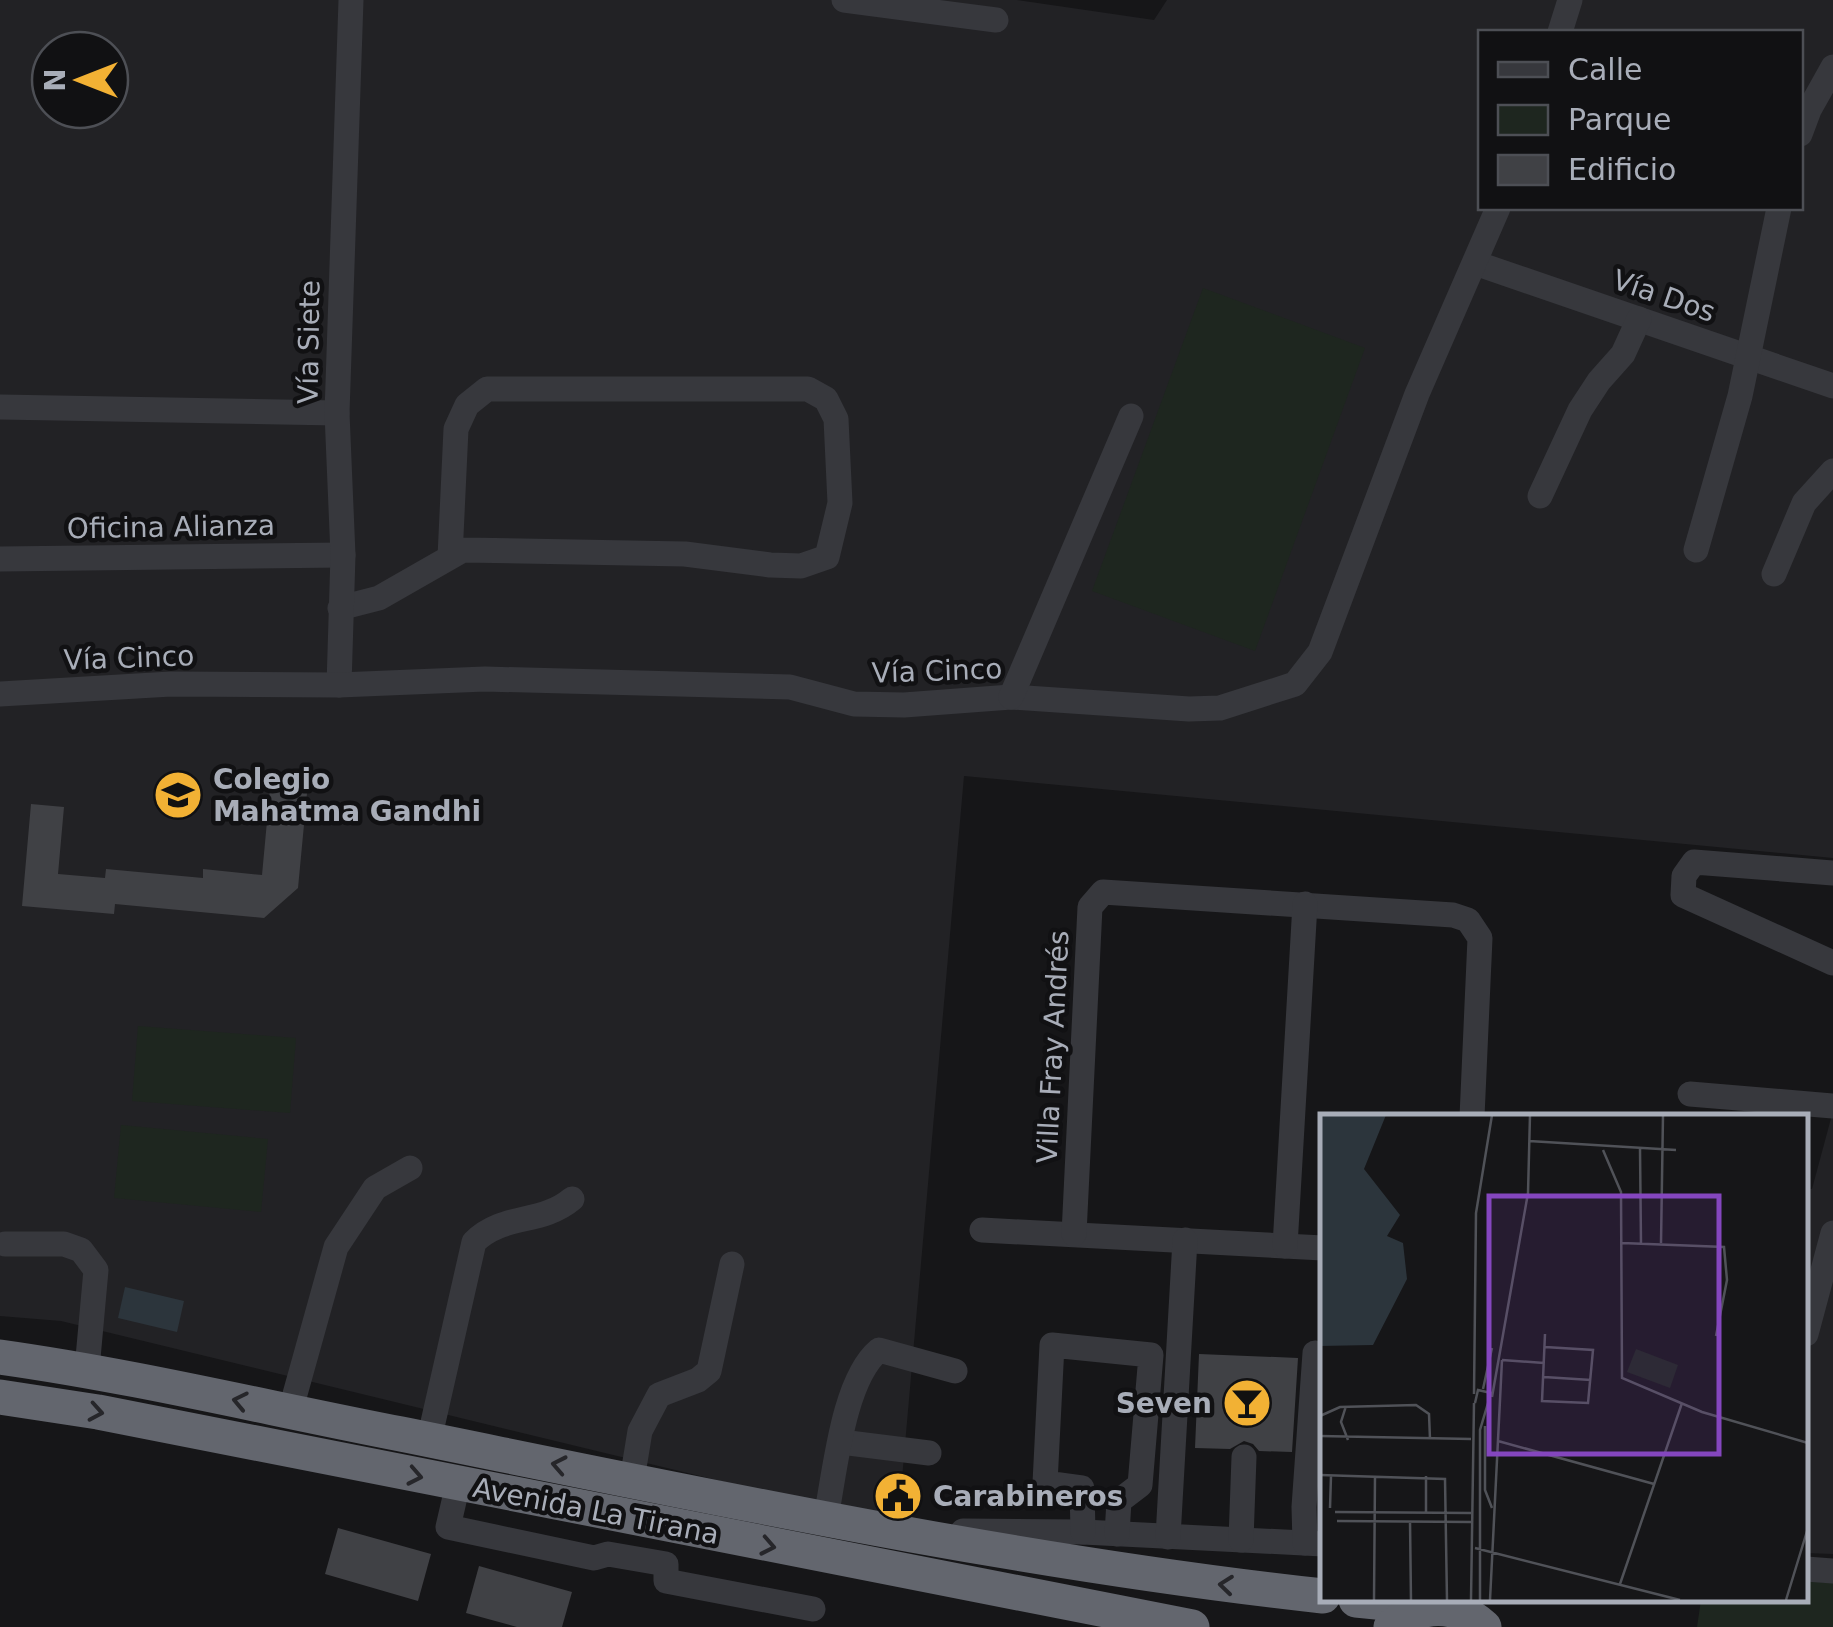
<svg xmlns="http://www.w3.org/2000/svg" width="1833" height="1627" viewBox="0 0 1833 1627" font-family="'DejaVu Sans',sans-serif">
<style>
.built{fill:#222225;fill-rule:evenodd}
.green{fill:#1e261f}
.water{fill:#2c353c}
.building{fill:#404145}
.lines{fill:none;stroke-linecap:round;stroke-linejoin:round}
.minor{stroke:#37383d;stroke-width:25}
.highway{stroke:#63666e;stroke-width:35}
.oneway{stroke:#26262a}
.labels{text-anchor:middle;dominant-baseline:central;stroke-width:9;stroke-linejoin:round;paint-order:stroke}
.street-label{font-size:28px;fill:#a8adb8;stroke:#111113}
.poi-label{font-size:28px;font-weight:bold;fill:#a8adb8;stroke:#111113;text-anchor:start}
.inset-road{fill:none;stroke:#505258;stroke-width:2.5}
.view{fill:#8446be;fill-opacity:0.15;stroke:#8446be;stroke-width:5}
.inset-edge{fill:none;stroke:#a8adb8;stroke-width:5}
</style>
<rect width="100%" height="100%" fill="#161618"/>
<g class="built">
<path d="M0,0H1017L1154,20L1167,0H1833V858L964,776L898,1524L61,1321L0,1316ZM1480,32H1800V208H1480ZM50,50H110V110H50Z"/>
<path d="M1833,1111V1554L1806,1553V1189H1812Z"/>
</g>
<g class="green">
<path d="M1203,288L1365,348L1255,651L1092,591Z"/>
<path d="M138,1026L296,1038L290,1113L132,1101Z"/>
<path d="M121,1125L268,1139L261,1212L114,1198Z"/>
<path d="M1806,1581L1833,1583V1627H1697L1701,1600H1806Z"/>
</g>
<path class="water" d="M125,1287L184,1301L177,1332L118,1318Z"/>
<g class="building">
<path d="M270,789L307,793L298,888L264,918L115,904L114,914L22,906L31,804L64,807L58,874L105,878L106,869L203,878V869L262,875Z"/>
<path d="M1199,1354L1298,1358L1292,1452L1259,1451L1253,1444L1244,1441L1230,1449L1195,1448Z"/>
<path d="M338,1528L431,1554L418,1601L325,1574Z"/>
<path d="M479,1566L572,1592L562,1627H517L466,1613Z"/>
</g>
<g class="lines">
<g class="minor">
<path d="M844,0L996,20"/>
<path d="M1560,32L1570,0"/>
<path d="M1800,134L1809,110L1833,67"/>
<path d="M1475,263L1833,386"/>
<path d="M0,407L337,413"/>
<path d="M1540,496L1580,410L1599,381L1623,354L1639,319"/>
<path d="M1696,550L1740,396L1779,208"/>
<path d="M0,559L343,555"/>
<path d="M1774,574L1804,503L1833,471"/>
<path d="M340,608L379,598L463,550L685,554L770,565L801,566L827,557L840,503L836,419L826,399L808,389H487L467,405L456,429L450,557"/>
<path d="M339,685L343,555L337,413L351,0"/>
<path d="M0,694L171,684L339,685L485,679L790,687L854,704L904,705L1011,697L1189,709L1220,708L1295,684L1320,652L1417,394L1498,208"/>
<path d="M1011,697L1131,416"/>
<path d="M1833,873L1694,862L1684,876L1683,895L1833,963"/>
<path d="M1690,1094L1833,1106"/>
<path d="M982,1230L1323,1248"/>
<path d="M1074,1234L1090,907L1103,892L1453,915L1468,920L1480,938L1472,1117"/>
<path d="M5,1244H64L81,1250L96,1270L87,1369"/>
<path d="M1285,1246L1305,904"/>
<path d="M1806,1334L1833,1233"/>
<path d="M290,1412L336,1247L375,1188L410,1168"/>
<path d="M429,1440L474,1242C503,1213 541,1225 572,1199"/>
<path d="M841,1442L929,1453"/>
<path d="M632,1480L640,1431L659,1395L698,1380L709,1371L732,1264"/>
<path d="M458,1484L448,1527L594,1558L608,1554L666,1564V1581L813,1609"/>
<path d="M826,1517C835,1472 843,1380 879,1350L955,1371"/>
<path d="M963,1531L1083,1532L1323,1544"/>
<path d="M1083,1532L1082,1488L1045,1483L1052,1345L1151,1355L1140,1485L1119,1501L1117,1534"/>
<path d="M1168,1537L1185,1240"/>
<path d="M1241,1540L1244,1457"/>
<path d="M1305,1543L1304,1507L1315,1353"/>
<path d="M1806,1569L1833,1571"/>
</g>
<g class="highway">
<path d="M0,1357C135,1376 267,1408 401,1434C707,1496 1013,1562 1323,1596"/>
<path d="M0,1397L98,1412L1192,1627"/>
<path d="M1356,1600L1427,1607"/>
<path d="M1391,1627C1420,1603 1456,1602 1484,1627"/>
</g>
</g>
<defs><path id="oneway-chevron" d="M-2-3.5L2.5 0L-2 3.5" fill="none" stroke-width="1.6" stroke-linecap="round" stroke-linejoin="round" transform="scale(2.5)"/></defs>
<g class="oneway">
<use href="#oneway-chevron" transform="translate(240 1401) rotate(-168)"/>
<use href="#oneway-chevron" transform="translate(96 1412) rotate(10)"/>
<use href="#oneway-chevron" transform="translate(559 1465) rotate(-169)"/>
<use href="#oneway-chevron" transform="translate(415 1476) rotate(11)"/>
<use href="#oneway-chevron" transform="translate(768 1546) rotate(11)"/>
<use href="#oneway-chevron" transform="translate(1226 1585) rotate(-174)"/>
</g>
<defs>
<g id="school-disc" transform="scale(2.5)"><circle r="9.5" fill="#f2b134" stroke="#111113"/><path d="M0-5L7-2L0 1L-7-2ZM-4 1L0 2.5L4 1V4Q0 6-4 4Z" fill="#111"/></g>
<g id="bar-disc" transform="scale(2.5)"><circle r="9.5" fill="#f2b134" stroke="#111113"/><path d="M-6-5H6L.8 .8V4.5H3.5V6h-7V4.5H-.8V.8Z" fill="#111"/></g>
<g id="civic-disc" transform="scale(2.5)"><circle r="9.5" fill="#f2b134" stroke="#111113"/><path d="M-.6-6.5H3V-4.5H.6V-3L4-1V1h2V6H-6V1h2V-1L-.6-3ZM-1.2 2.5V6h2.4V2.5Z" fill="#111"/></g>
</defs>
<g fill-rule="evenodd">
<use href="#school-disc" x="178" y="795"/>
<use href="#bar-disc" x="1247" y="1403"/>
<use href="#civic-disc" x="898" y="1496"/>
</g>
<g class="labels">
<g class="street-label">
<text transform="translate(1664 296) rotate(19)">Vía Dos</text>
<text transform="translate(309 342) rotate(-89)">Vía Siete</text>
<text transform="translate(171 527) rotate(-1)">Oficina Alianza</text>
<text transform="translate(129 658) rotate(-2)">Vía Cinco</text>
<text transform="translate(937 671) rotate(-2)">Vía Cinco</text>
<text transform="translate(1053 1047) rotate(-87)">Villa Fray Andrés</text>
<text transform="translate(596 1511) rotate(11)">Avenida La Tirana</text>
</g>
<g class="poi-label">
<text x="213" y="779">Colegio<tspan x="213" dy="32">Mahatma Gandhi</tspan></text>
<text x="1212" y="1403" text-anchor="end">Seven</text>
<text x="933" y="1496">Carabineros</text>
</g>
</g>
<g transform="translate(1320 1114)">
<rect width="488" height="488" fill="#161618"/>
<path d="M316,235L358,251L350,274L307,258Z" fill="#1e261f"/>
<path d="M0,1H66L44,55L80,101L67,122L83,129L87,165L53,231L0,232Z" fill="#2c353c"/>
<path class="inset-road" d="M209,27L356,36M320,35L321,130M283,36L301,78L302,264L382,298L488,329M302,129L404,133L407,166L396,222M341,129L343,1M225,233L273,236L268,289L222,287L225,220M182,246L224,249M224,263L271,266M163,275L172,234M154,280L156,99L172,1M172,283L208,79L210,1M155,289L158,276L171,279L160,316V486M26,292L21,308L28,326M0,302L20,293L96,291L109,300L110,325M165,312V376L172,394M0,322L151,325M178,327L334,370M0,361L125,365L127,486M10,394L11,362M15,398L151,399M106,399V362M17,407L151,408M90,407L91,486M155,434L360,486M300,470L362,289M54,486L55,362M151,486L154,289M170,486L182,246M466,486L488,414"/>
<path class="view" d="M169,82H399V340H169Z"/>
<rect width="488" height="488" class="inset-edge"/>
</g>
<rect x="1478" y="30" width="325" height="180" fill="#111113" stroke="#4d4f55" stroke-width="2.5"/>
<rect x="1498" y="62" width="50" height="15" fill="#37383d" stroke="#4d4f55" stroke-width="2.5"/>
<text x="1568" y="80" font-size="30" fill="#a8adb8">Calle</text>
<rect x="1498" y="105" width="50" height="30" fill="#1e261f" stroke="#4d4f55" stroke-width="2.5"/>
<text x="1568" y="130" font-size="30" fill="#a8adb8">Parque</text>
<rect x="1498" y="155" width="50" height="30" fill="#404145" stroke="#4d4f55" stroke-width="2.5"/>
<text x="1568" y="180" font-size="30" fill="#a8adb8">Edificio</text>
<g transform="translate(80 80) rotate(270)"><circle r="48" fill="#111113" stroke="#4d4f55" stroke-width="2.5"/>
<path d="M0-8L18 38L0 25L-18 38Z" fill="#f2b134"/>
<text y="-15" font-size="28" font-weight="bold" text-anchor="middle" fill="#a8adb8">N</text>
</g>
</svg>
